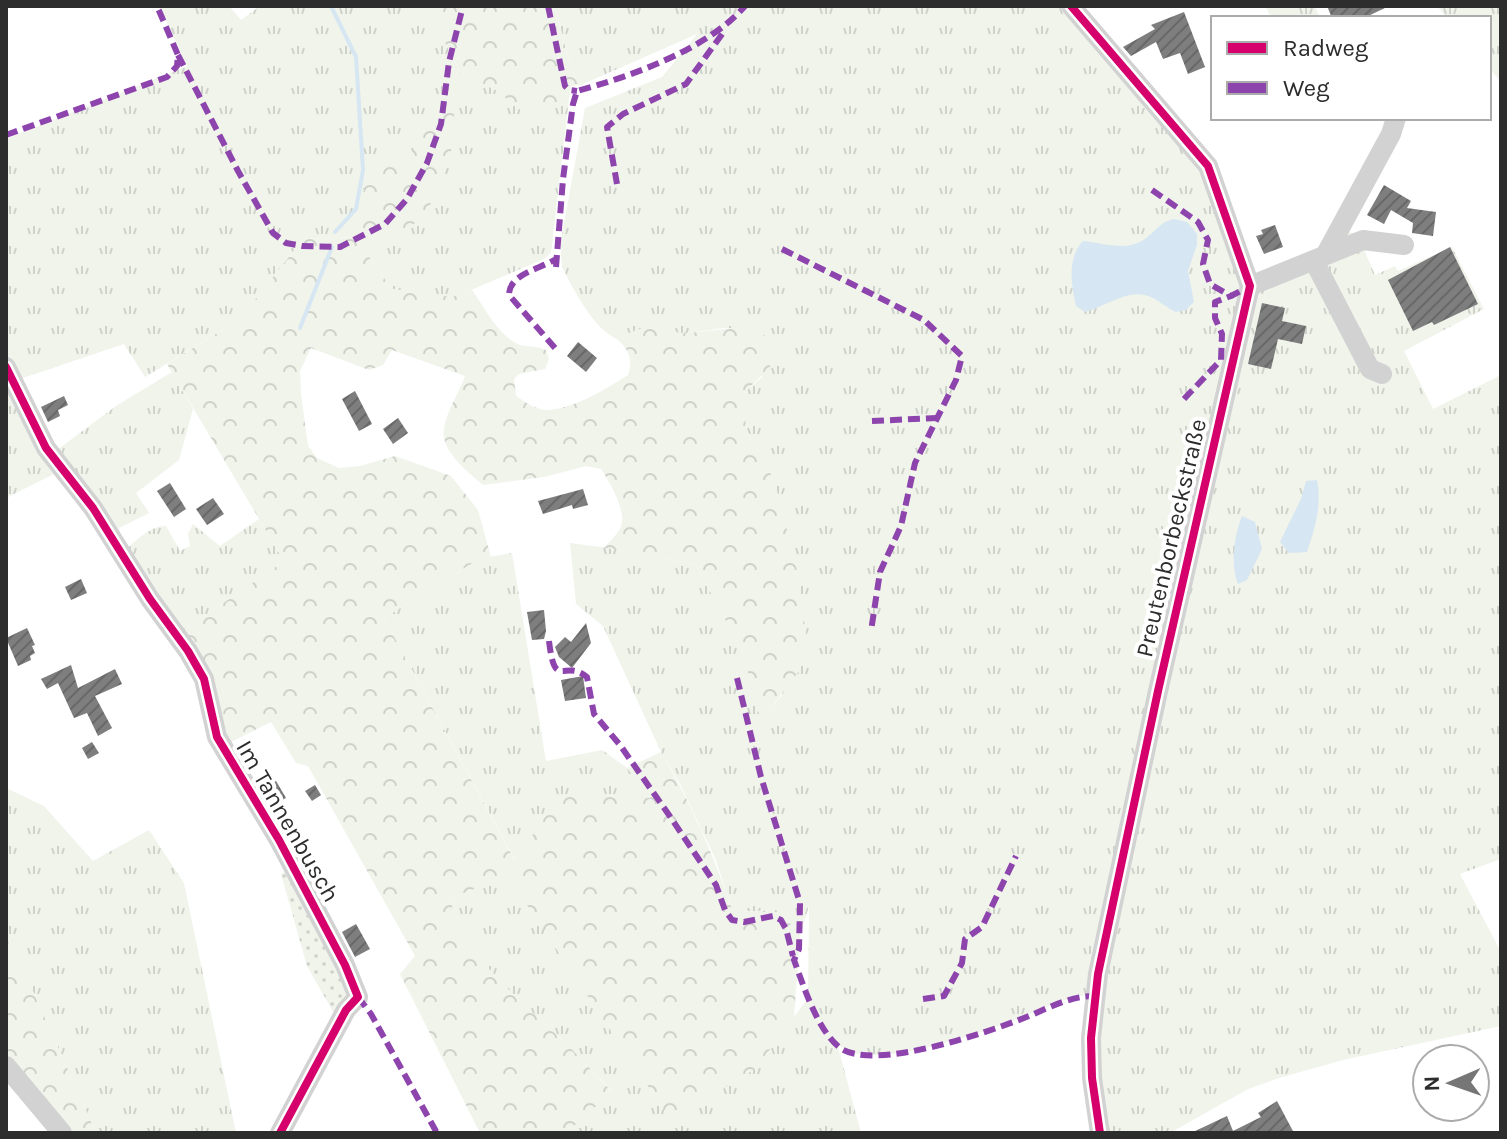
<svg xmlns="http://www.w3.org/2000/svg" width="1507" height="1139" viewBox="0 0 1507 1139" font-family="Karla,sans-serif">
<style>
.grass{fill:url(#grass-tufts)}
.forest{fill:url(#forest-crowns)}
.park{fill:url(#park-dots)}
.water{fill:#d6e6f2}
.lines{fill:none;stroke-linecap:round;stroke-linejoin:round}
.stream{stroke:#d6e6f2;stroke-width:4}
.building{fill:url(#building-hatch)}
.minor{stroke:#d2d2d2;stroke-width:20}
.quiet{stroke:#8e44ad;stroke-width:6;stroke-dasharray:12 6;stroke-linecap:butt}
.cycleway-casing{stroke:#fff;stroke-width:13}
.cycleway{stroke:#d6006c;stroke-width:8}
.labels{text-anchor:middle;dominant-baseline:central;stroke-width:8;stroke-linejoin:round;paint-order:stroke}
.street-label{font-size:24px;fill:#2d2d2d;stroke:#fff}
</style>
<defs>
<pattern id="grass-tufts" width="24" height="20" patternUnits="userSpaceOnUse" patternTransform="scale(2)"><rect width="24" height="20" fill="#f0f4eb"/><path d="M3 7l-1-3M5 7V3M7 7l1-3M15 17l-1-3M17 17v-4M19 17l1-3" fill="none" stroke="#ced2ca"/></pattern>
<pattern id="forest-crowns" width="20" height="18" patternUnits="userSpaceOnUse" patternTransform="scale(2)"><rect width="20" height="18" fill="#f0f4eb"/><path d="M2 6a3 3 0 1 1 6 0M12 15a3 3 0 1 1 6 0" fill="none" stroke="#ced2ca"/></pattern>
<pattern id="park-dots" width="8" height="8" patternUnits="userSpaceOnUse" patternTransform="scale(2)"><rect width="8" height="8" fill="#f0f4eb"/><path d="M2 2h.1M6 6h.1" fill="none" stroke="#ced2ca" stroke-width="1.8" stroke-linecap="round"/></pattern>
<pattern id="building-hatch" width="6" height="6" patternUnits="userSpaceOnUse" patternTransform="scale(2)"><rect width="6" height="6" fill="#7e7e7e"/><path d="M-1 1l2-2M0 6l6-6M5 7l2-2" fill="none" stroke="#686868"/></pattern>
</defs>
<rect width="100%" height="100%" fill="#fff"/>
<g class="grass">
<path d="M159,6H229L241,20L260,6H426L462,75L496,90L523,111L569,99L551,253L544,259L452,298L392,289L355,237L303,239L240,319L145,377L124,344L14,381L60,471L6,498V139L187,66Z"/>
<path d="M555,6H1072L1214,165L1254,275L1317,254L1347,232L1363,234L1362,245L1375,275L1395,266L1398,271L1452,247L1484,309L1404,351L1433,409L1501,375V859L1460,874L1501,952V1026L1343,1060L1279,1078L1248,1089L1170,1133H1102L1093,995C1068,995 1046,1008 1023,1017C986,1031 877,1070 844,1049C827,1038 817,1015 808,999L820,1023L838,1047L861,1133H566L612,1091C594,1073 578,1055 560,1038C516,996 467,960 450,899L508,874L671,1121L756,1068L808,998L809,906L800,936L779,910L733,912L715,858L680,784L661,752L603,626L576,604L570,543L632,551L696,565L742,651L761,720L782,695L799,597L797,570L764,458L750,439L746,426L742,401L746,391L762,377L756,328H723L689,333H668L648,328L617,339C594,329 577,295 565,273C560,264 561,251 561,240L585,108L662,77L697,34L581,85L571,69Z"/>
<path d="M1265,6H1315L1320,18H1272Z"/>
<path d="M1437,6H1501V82L1489,68V18H1447Z"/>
<path d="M172,372L193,409L179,460L136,493L149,513L115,530L57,450L116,406Z"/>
<path d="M259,519L284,561L183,631L127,549C137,539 151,526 166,526L180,551L190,546L188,534L193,524L220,546Z"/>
<path d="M512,553L546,761L602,750L627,768L652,798L516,862L384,618L479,559Z"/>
<path d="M6,788L44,806L93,861L149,830L184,883L236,1133H96L31,987L6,937Z"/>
</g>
<g class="forest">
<path d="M426,6H555L571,69L581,85L571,86L569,99L523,112L496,90L462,75Z"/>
<path d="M453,108C460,139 440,204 414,224C402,234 382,239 368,246L356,227L367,176L375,175L414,150L431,109Z"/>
<path d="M355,237L392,289L452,297L472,290C485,308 499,337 520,345C529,347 537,346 546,350L549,359L545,369L519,374L514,379L516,396C524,402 536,409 545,410C570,411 608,388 628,375C633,359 629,350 617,339C627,334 637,328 648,328C660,328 672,333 686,333C709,332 732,326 756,328L768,339L771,351L770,367L746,391L743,401L746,426L750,439L764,458L777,490L797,570L806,634L799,671L761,721L742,651L696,565L632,551L604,548C609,542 619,533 621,526C627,511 609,481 601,469L586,466L544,477L483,485C468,472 440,451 444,429C446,411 460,392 465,376L392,350L383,365L369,370L311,348L300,371L301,394L308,446L317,458L339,468L360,466L395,456L451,476L478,510L491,557L479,559L384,618L515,861L559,796L651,798L627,768L661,752C691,803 714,856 733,912L779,910L800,936L794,1017L756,1068L671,1121L507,875L450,899C467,960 517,996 560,1038C578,1055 595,1074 612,1092L566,1133H480L400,974L415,956L308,766L296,763L271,722L227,744L183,631L284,561L167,364L240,319L303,239Z"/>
<path d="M6,937L33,991L96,1133H66L6,1060Z"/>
</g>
<path class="park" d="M292,866L356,996L336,1017L307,966L281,874Z"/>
<g class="water">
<path d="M1174,219L1187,222L1197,234V245L1188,271L1194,302L1186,310L1176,312C1167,308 1161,302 1153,298C1131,286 1107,306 1085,312L1076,306C1071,284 1067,258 1083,241C1102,243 1125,251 1142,241C1155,233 1159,222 1174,219Z"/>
<path d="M1317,480C1322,505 1315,528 1307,552L1289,553L1280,542L1301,499L1306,481Z"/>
<path d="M1242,516L1255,522L1262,549L1247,580L1238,584C1230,564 1234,536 1242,516Z"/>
</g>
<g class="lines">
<g class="stream">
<path d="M331,6L356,57L363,170L356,209L335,232"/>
<path d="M300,328L332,247"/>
</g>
</g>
<g class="building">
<path d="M1327,6H1389L1364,18H1332Z"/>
<path d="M1184,12L1205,67L1188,74L1180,53L1163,59L1156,42L1131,56L1123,47L1155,29L1151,25Z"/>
<path d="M1384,185L1411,201L1407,208L1436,212L1433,236L1412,233L1413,223L1391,210L1384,224L1367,215Z"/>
<path d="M1275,225L1283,247L1264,254L1256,236L1263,234L1261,230Z"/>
<path d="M1450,247L1478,304L1434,325L1432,322L1413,331L1388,280Z"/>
<path d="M1262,303L1285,308L1282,321L1306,326L1302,344L1278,339L1271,369L1248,364Z"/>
<path d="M578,342L597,358L586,372L567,356Z"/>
<path d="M355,391L372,424L359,431L342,399Z"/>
<path d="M64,396L68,405L58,410L60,416L48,422L41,407Z"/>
<path d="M398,418L408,433L393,444L383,429Z"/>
<path d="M170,483L186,509L174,517L157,491Z"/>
<path d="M583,489L588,505L573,509L572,505L543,514L538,501Z"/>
<path d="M213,498L224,514L207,525L196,509Z"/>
<path d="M81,579L87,593L71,600L65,587Z"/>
<path d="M544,610L546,631L544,639L532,640L527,612Z"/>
<path d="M586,623L591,643L572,668L559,657L555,647L565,637L571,642Z"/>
<path d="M27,628L35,645L32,646L35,653L30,656L31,660L18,666L6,638Z"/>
<path d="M71,665L78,688L115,669L122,684L95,696L112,728L98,736L87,713L74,718L58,683L47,689L41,679Z"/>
<path d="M583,676L586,698L565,701L561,680Z"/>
<path d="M92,742L99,753L88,759L82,748Z"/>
<path d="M272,774L286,798L273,805L259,782Z"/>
<path d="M315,785L321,795L312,801L305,791Z"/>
<path d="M356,924L370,949L355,957L342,932Z"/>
<path d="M1277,1101L1294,1133H1191L1227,1116L1233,1131L1261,1117L1258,1113Z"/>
</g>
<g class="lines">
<g class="minor">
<path d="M1071,6L1208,166L1250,286L1158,691L1098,974L1091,1038L1092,1078L1100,1133"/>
<path d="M1327,252L1391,134L1396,118"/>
<path d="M1314,261L1370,369L1382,374"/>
<path d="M1250,286L1363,240L1404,245"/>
<path d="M6,367L46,448L93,508L150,599L188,651L204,679L217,737L279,840L345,965L358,997L346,1010L280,1133"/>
<path d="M6,1066L62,1133"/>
</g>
<g class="quiet">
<path d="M548,6L565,86L569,90L577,91"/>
<path d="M178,55L238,171L273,233L286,243L302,246L340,247L385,224L407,199L427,163L441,124L449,62L463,6"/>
<path d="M6,135L167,77L177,66L178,55L157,6"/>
<path d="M617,184L607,127L623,114L686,84L725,30"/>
<path d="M1152,190L1198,222L1208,240L1203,264L1210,284L1231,296L1250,286"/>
<path d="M782,249L924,320L962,356L956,380L915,463L901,526L880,572L871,631"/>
<path d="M556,267L563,179L573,104L577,91C632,76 708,49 745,6"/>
<path d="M555,348L509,295C509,274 540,269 556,259"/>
<path d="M1184,399L1221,360L1222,334L1215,318V302L1231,296"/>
<path d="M872,421L937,418"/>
<path d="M549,641C555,692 564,658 587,677L594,714L620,745L669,815L716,885L725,910L732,920L744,922L773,916L781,920L786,929L793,956"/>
<path d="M737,678L761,777L800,903L799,949L794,960C804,987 817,1029 839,1047C871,1073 988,1032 1024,1018C1047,1009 1069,996 1094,996"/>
<path d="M358,997L371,1014L437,1133"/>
<path d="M923,999L944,996L962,963L965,939L982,927L1016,856"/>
</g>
<g class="cycleway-casing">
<g id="cycleway">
<path d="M1071,6L1208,166L1250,286L1158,691L1098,974L1091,1038L1092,1078L1100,1133"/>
<path d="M6,367L46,448L93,508L150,599L188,651L204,679L217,737L279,840L345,965L358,997L346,1010L280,1133"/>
</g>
</g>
<use href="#cycleway" class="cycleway"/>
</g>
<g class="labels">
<g class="street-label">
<text transform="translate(1171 538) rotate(-77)">Preutenborbeckstraße</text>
<text transform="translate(288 821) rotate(60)">Im Tannenbusch</text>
</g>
</g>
<rect width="1507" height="1139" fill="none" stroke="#2d2d2d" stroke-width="16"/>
<rect x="1211" y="16" width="280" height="104" fill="#ffffff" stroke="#ababab" stroke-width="2"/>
<rect x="1227" y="42" width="40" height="12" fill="#d6006c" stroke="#ababab" stroke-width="2"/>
<text x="1283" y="56" font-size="24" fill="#2d2d2d">Radweg</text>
<rect x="1227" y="82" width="40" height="12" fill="#8e44ad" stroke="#ababab" stroke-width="2"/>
<text x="1283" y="96" font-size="24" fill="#2d2d2d">Weg</text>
<g transform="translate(1451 1083) rotate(268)"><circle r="38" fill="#ffffff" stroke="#ababab" stroke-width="2"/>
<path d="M0-6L14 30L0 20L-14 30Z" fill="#767676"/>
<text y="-12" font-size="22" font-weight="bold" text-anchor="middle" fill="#2d2d2d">N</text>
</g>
</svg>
